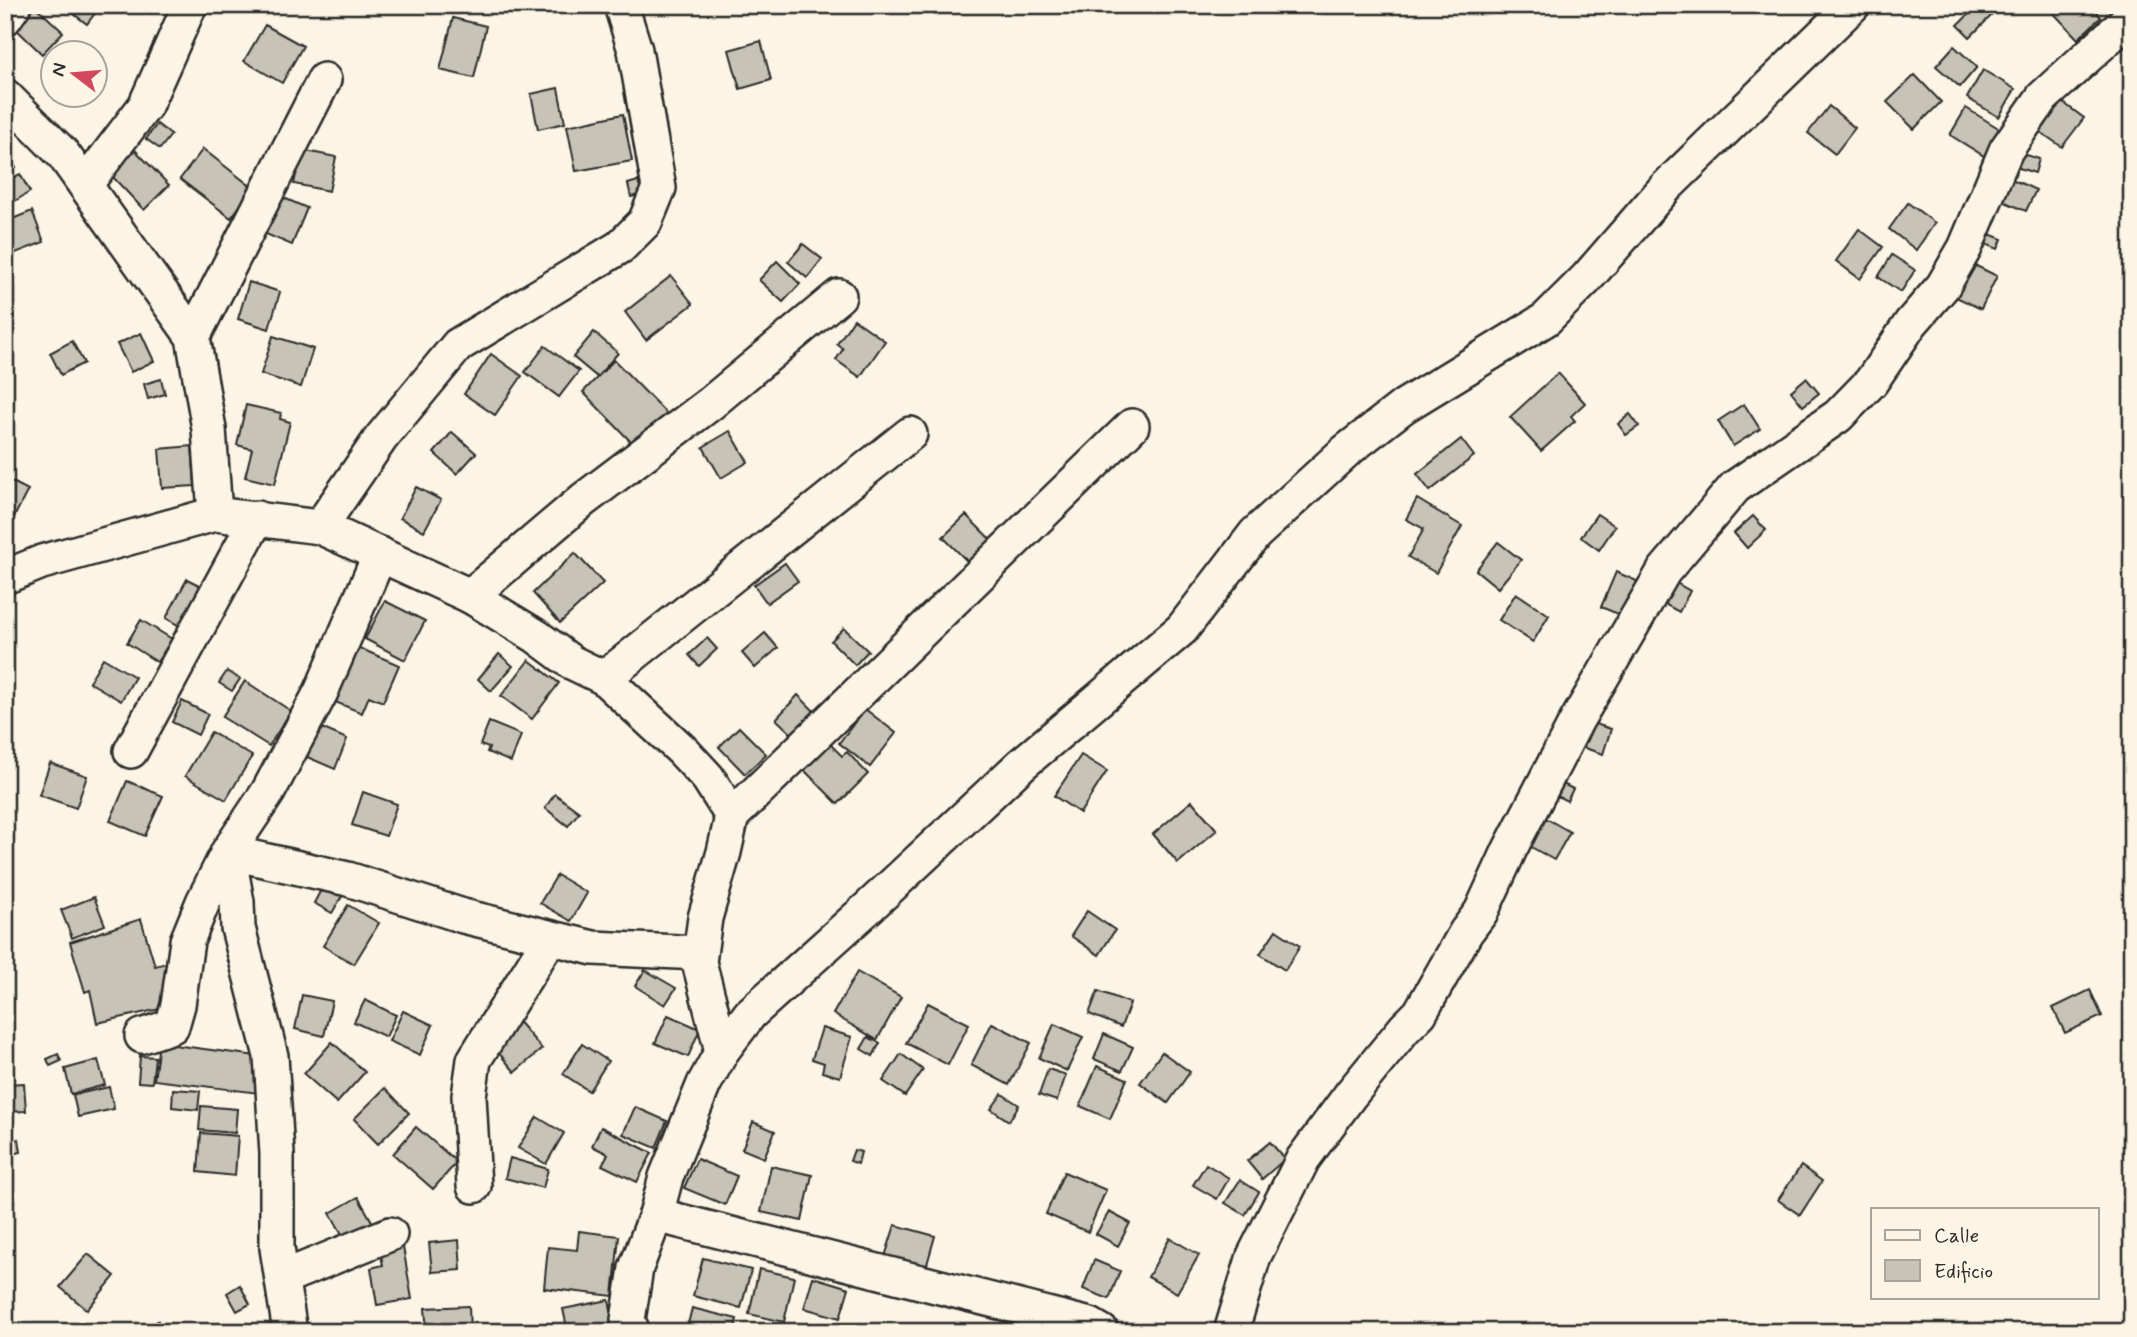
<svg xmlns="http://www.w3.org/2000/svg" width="2137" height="1337" viewBox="0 0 2137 1337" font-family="Mynerve,sans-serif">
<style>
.building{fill:#c8c3b7;stroke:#2b2b2b;stroke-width:2}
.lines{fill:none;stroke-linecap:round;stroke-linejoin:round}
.minor-casing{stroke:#2b2b2b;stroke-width:38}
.minor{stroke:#fcf5e5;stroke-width:33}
</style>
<rect width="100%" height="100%" fill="#fcf5e5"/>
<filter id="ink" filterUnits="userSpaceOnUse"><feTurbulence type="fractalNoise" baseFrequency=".0143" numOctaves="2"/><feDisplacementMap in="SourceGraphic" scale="14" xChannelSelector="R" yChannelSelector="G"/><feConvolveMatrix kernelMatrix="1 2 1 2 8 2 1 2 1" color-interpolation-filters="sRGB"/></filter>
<g filter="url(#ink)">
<g class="building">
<path d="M34,5L63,32L42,54L14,27Z"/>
<path d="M62,5H101L87,24Z"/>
<path d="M1968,5H2002L1970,37L1958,25L1969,14L1964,9Z"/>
<path d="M2050,5H2090L2101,17L2078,39L2048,7Z"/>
<path d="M453,18L486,26L474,78L440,70Z"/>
<path d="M265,25L303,46L282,83L244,61Z"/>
<path d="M761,41L771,80L740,89L729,50Z"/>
<path d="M1954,46L1977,67L1960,87L1936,66Z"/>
<path d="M1983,70L2015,89L1999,117L1967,98Z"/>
<path d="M1915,75L1941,102L1914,129L1887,102Z"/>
<path d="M558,88L565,123L538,129L531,94Z"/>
<path d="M2061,101L2084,118L2062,147L2039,131Z"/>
<path d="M1829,106L1855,128L1835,154L1808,133Z"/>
<path d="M1966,108L2000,129L1984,156L1950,135Z"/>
<path d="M623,114L632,161L576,171L567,126Z"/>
<path d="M157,124L171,135L160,149L146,139Z"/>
<path d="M203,149L253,188L231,218L180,179Z"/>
<path d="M135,150L169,185L144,210L110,174Z"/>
<path d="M301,150L336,157L329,191L294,184Z"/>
<path d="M5,151L16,168L5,175Z"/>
<path d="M2020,153L2039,159L2035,173L2016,167Z"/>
<path d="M20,174L30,192L8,205L5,201V182Z"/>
<path d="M2007,177L2036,190L2026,211L1998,199Z"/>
<path d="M638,181L642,194L631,197L628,184Z"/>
<path d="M277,195L307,208L292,245L261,232Z"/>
<path d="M1908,203L1935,223L1916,250L1889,229Z"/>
<path d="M32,211L44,242L13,254L5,232V222Z"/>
<path d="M1859,229L1883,247L1860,279L1836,261Z"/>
<path d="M1982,231L2002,239L1998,249L1978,241Z"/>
<path d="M803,244L822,259L807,278L788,262Z"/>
<path d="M1892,255L1915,270L1901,292L1878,277Z"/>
<path d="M777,261L800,284L783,302L759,280Z"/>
<path d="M1968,262L1997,276L1981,309L1952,295Z"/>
<path d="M671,276L693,304L646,340L625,312Z"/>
<path d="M249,282L280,292L269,329L238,319Z"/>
<path d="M854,319L885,341L860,377L836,360L843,349L837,344Z"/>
<path d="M594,332L618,353L597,377L573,357Z"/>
<path d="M141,333L154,361L131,372L117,344Z"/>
<path d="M273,336L313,349L301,387L261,374Z"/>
<path d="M72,341L84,363L61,375L50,353Z"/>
<path d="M545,346L579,371L559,397L525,372Z"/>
<path d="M491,354L522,376L495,415L464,394Z"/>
<path d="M614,360L667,414L635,446L583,392Z"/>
<path d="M1558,373L1585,403L1571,416L1575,421L1541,451L1510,417Z"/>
<path d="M1806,378L1819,393L1803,406L1791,391Z"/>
<path d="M161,379L165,394L148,399L144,384Z"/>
<path d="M1744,404L1760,429L1733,446L1718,421Z"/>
<path d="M246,405L281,413L280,419L290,422L275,484L245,477L252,449L237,445Z"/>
<path d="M1630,414L1639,426L1626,435L1618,424Z"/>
<path d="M730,431L748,462L721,478L703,447Z"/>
<path d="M452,432L476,453L457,474L434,453Z"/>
<path d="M1461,439L1474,456L1430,491L1417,474Z"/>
<path d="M192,446L195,486L162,488L159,449Z"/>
<path d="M5,478L28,490L10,525L5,522Z"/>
<path d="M416,487L441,500L424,531L400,518Z"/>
<path d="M1417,499L1462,526L1436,573L1408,557L1424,529L1406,519Z"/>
<path d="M1597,514L1615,526L1599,550L1581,537Z"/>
<path d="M966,515L993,542L970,564L943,537Z"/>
<path d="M1753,516L1766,530L1747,548L1734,533Z"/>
<path d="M1498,542L1521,560L1498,588L1476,570Z"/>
<path d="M575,553L603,583L560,623L533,593Z"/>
<path d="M785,563L798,581L767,603L754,585Z"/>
<path d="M1616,572L1639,582L1625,617L1601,607Z"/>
<path d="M187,579L207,589L185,629L166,618Z"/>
<path d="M1671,580L1690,591L1679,612L1659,601Z"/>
<path d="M1516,593L1549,615L1533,642L1499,620Z"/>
<path d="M385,601L425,621L405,660L365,639Z"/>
<path d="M141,620L172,639L157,662L127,643Z"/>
<path d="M844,628L868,651L855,665L831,641Z"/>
<path d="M765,633L778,648L755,668L742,653Z"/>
<path d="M707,638L717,649L699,666L689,655Z"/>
<path d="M352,645L399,665L383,702L369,696L362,713L328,699Z"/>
<path d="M499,654L513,666L491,691L478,679Z"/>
<path d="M103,658L135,677L121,701L89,682Z"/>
<path d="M529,660L559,683L532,719L501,696Z"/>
<path d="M227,671L240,679L232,691L219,683Z"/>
<path d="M245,681L291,711L269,746L222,717Z"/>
<path d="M798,695L817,714L795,737L776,719Z"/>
<path d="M182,701L208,714L198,735L172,722Z"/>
<path d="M865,709L896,733L870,767L839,743Z"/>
<path d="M489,722L521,735L511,762L487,752L489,748L480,745Z"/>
<path d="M1589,722L1611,729L1603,754L1581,747Z"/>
<path d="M319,727L347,739L335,769L307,757Z"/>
<path d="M739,727L766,754L745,774L719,747Z"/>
<path d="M211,732L252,756L226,800L185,776Z"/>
<path d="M824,738L842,756L847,752L868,774L838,804L798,764Z"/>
<path d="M1081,755L1107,771L1080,813L1054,796Z"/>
<path d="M50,763L87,776L76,808L39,795Z"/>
<path d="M127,781L163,796L145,836L110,821Z"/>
<path d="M1557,781L1573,789L1567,801L1551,793Z"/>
<path d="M363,792L397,804L386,836L352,825Z"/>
<path d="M555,794L579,812L568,826L545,808Z"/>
<path d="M1192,801L1217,830L1178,863L1153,834Z"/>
<path d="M1542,816L1570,832L1554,860L1526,844Z"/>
<path d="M557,875L587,893L571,921L540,903Z"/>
<path d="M325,882L344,893L332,913L314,903Z"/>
<path d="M94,897L105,925L72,938L61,910Z"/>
<path d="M348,905L379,923L354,964L323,946Z"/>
<path d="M1087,911L1115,930L1099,955L1071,936Z"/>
<path d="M141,919L155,966L170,962L160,1009L97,1023L90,990L85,992L70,942Z"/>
<path d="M1276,930L1300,946L1285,970L1260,954Z"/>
<path d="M645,970L676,988L665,1005L635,986Z"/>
<path d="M857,972L901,997L877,1040L833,1014Z"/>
<path d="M2090,990L2102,1016L2065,1033L2053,1008Z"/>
<path d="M1098,991L1130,1003L1121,1027L1089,1014Z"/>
<path d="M302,995L332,1001L324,1036L295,1029Z"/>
<path d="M365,1000L396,1015L386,1037L354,1022Z"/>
<path d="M928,1003L969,1024L948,1065L906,1043Z"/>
<path d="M403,1011L433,1025L420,1055L389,1041Z"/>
<path d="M668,1015L700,1029L688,1057L655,1043Z"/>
<path d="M517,1020L542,1049L515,1072L491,1044Z"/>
<path d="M992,1023L1031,1043L1009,1085L971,1065Z"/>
<path d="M1054,1024L1083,1037L1067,1071L1039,1058Z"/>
<path d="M822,1028L852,1037L840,1077L822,1072L824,1063L812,1059Z"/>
<path d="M1104,1034L1133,1047L1122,1071L1094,1059Z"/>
<path d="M868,1037L880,1043L873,1056L861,1049Z"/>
<path d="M332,1042L365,1072L337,1103L304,1074Z"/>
<path d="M159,1043L264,1057L259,1093L154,1080Z"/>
<path d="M582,1044L608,1061L589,1091L563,1074Z"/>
<path d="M1162,1052L1190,1072L1168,1103L1140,1083Z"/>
<path d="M58,1054L61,1061L50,1066L47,1059Z"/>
<path d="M901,1054L923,1070L905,1096L883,1081Z"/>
<path d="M140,1056L155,1057L152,1083L138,1082Z"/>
<path d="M98,1060L105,1085L71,1094L65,1069Z"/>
<path d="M1097,1066L1127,1079L1110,1119L1080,1106Z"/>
<path d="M1048,1069L1066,1075L1057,1101L1039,1095Z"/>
<path d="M24,1083L26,1111L5,1112V1084Z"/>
<path d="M109,1087L114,1109L78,1117L73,1095Z"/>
<path d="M385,1088L409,1113L378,1144L354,1119Z"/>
<path d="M173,1089L200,1091L198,1110L172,1107Z"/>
<path d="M1002,1094L1019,1105L1009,1121L991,1109Z"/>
<path d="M201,1106L237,1109L235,1133L199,1130Z"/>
<path d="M635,1107L667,1121L656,1148L623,1134Z"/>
<path d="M537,1117L564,1133L546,1164L518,1148Z"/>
<path d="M753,1122L775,1131L764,1158L742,1149Z"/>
<path d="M416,1127L457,1162L433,1189L393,1154Z"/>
<path d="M601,1127L652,1153L637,1182L602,1165L608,1154L592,1146Z"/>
<path d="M201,1133L238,1136L235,1176L198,1172Z"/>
<path d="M19,1139L21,1152L7,1155L5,1142Z"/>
<path d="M1270,1142L1285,1159L1262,1179L1247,1161Z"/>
<path d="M854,1150L861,1152L858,1164L850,1161Z"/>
<path d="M510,1158L548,1169L543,1188L505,1178Z"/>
<path d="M697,1159L737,1176L725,1205L684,1188Z"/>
<path d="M1206,1164L1229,1178L1217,1199L1193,1185Z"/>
<path d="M771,1166L812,1175L802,1221L761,1212Z"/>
<path d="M1801,1166L1822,1181L1800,1215L1778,1200Z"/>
<path d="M1064,1172L1106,1190L1088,1232L1046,1214Z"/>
<path d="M1240,1180L1259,1192L1245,1215L1225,1203Z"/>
<path d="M358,1197L374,1225L346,1241L330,1213Z"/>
<path d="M1109,1212L1130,1223L1118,1246L1096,1234Z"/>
<path d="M895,1225L935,1236L924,1275L883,1263Z"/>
<path d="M579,1231L619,1236L613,1296L544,1288L548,1247L577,1250Z"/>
<path d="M1170,1238L1199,1255L1177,1293L1148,1277Z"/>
<path d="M459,1240L461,1270L432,1272L429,1243Z"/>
<path d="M403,1247L412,1299L377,1305L371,1268L383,1265L380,1251Z"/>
<path d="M88,1254L115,1276L87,1310L60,1287Z"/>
<path d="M703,1258L751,1270L741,1308L693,1296Z"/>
<path d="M1094,1260L1120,1271L1109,1299L1083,1289Z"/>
<path d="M759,1269L794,1277L784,1322L749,1314Z"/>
<path d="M813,1277L849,1288L840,1318L804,1308Z"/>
<path d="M240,1285L250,1304L237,1311L227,1293Z"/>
<path d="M609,1300L615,1332H568L563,1309Z"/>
<path d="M469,1306L470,1332H427L425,1308Z"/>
<path d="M692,1308L737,1319L734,1332H686Z"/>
<path d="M158,1321L164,1332H140Z"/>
</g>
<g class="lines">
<g class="minor-casing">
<g id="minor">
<path d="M5,18L14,5"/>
<path d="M5,96L63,154L193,337L209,429L215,514"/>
<path d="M85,185L145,106L190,5"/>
<path d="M193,337L324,80"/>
<path d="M320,527L381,438L458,345L620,247L645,222L659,188L635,50L621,5"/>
<path d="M5,577L42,562L215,514L320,527L470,596L536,636L571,662L604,678L683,751L708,778L732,816L724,852L705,918L699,962L722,1051"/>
<path d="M470,596L583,500L711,403L839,296"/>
<path d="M604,678L910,434"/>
<path d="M131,751L257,518"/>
<path d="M732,816L1132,426"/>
<path d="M142,1036L172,1026L178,1005L187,941L203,902L228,852L268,792L321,692L380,554"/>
<path d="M474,1186L469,1096L474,1060L550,938"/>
<path d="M656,1215L1090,1325L1102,1332"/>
<path d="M282,1278L390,1234"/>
<path d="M290,1332L277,1248V1154L271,1056L238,928L237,902L228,852L348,879L463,916L593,948L700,953"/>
<path d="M633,1332L628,1320L636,1268L656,1215L666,1177L704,1084L722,1051L750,1014L870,906L1022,764L1182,629L1255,534L1346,451L1404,406L1546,319L1586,279L1666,187L1853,5"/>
<path d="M1231,1332L1254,1256L1303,1159L1351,1094L1405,1028L1420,1013L1466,932L1481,912L1510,849L1577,720L1664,571L1735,487L1838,416L1871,382L1911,323L1943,286L1965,248L2006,150L2043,97L2132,16"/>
</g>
</g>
<use href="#minor" class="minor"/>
</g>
</g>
<rect width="2137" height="1337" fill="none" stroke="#fcf5e5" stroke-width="28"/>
<rect x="14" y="14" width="2109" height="1309" fill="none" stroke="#2b2b2b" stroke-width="2.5" filter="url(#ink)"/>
<rect x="1871" y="1208" width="228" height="91" fill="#fcf5e5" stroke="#a8a49b" stroke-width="2"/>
<rect x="1885" y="1230" width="35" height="10" fill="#fcf5e5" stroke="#a8a49b" stroke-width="2"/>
<text x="1934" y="1242" font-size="21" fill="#2b2b2b">Calle</text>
<rect x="1885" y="1260" width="35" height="21" fill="#c8c3b7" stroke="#a8a49b" stroke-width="2"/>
<text x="1934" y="1278" font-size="21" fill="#2b2b2b">Edificio</text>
<g transform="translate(74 74) rotate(286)"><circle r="33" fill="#fcf5e5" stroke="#a8a49b" stroke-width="2"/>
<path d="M0-5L12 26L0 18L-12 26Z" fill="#d1495b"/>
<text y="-10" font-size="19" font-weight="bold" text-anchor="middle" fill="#2b2b2b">N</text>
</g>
</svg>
